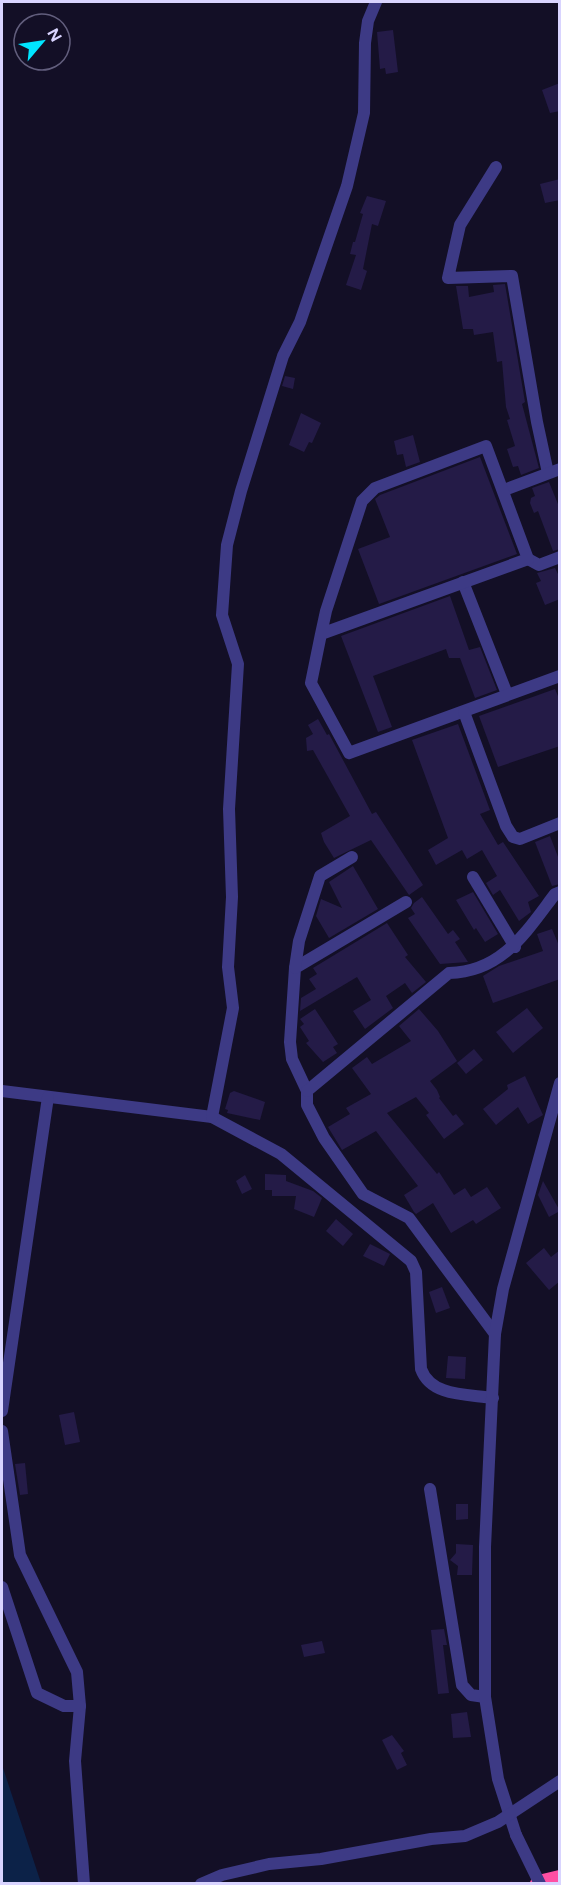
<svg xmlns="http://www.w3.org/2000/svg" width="561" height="1885" viewBox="0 0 561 1885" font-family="Figtree,sans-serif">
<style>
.water{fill:#0c2248}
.building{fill:#241b47}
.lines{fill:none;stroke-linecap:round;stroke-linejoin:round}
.street{stroke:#3d3a85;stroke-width:12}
.highway{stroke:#ff4fa3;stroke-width:18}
.street-bridge{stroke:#3d3a85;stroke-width:12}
</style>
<rect width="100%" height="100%" fill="#130f26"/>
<path class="water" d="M2,1765L41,1883H2Z"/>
<g class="building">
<path d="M393,30L398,72L386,74L385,68L380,69L377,32Z"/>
<path d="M560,83V111L550,113L542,90Z"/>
<path d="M560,179V200L545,203L540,184Z"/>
<path d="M367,196L386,201L378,226L372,224L363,269L367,271L361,290L346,285L356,255L350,254L353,242H355L363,214L360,213Z"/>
<path d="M505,284L525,402L522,404L539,468L521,475L518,466L513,467L507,449L515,446L507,420L510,419L506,407L502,361L497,362L493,332L474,335L473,329H463L456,286H468L469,297L494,292L493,285Z"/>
<path d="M285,376L295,378L293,389L282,386Z"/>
<path d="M301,413L321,423L312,443L309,442L304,452L289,445Z"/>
<path d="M413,435L420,462L406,467L403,454L397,455L394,441Z"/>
<path d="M480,457L517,554L379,604L358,549L390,537L375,499L380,495Z"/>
<path d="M549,482L560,509V549L553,551L538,511L534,513L530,503L531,498L535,496L532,488Z"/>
<path d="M555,568L560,578V599L545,605L536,583L541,581L537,573Z"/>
<path d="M450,596L469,650L480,647L497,690L475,698L460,658H449L446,649L373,676L392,727L378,732L341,636Z"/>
<path d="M555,689L560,701V746L498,767L479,716Z"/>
<path d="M318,719L327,735L329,734L372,814L376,812L423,885L409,895L371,840L334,858L324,842L321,833L350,816L313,750L307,751L306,738L313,734L308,725Z"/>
<path d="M458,724L490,810L480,814L498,845L503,842L539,896L528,902L531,912L519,921L500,890L493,895L486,883L497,876L482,850L467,859L462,850L436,865L428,850L448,838L412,740Z"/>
<path d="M550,836L560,862V884L552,886L535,842Z"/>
<path d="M353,866L378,909L329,938L316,916L321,899L342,908L329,882Z"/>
<path d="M473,892L498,934L485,942L476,928L474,930L456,900Z"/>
<path d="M422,897L448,934L453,930L460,939L455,942L468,962L440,964L408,918L415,914L411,908L414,903Z"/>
<path d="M387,923L408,955L405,957L426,982L412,993L405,983L386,996L393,1008L365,1029L353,1011L371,1000L357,977L300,1011L301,998L316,989L309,979L317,974L313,968Z"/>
<path d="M552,929L560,948V979L493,1003L483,976L499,966L543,951L537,934Z"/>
<path d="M527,1008L543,1028L513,1053L496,1032Z"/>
<path d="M315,1009L338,1044L333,1047L337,1053L323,1062L306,1043L309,1041L300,1027L304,1024L300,1019Z"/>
<path d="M419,1009L438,1031L457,1061L430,1081L437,1090L440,1097L439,1098L453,1116L456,1114L464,1124L444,1139L426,1115L429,1113L416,1097L387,1113L437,1174L439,1172L454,1195L465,1188L471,1197L487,1187L501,1208L476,1224L473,1220L451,1233L433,1203L416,1214L414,1212L404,1195L418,1186L376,1131L342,1150L328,1127L350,1114L346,1108L371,1094L352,1068L367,1057L372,1064L411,1041L399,1026Z"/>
<path d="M474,1049L483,1060L466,1074L457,1063Z"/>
<path d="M525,1076L543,1115L528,1124L518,1107L496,1125L483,1109L508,1089L507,1085Z"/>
<path d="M234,1091L265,1102L260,1120L227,1113L228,1110L225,1109L230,1093Z"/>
<path d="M265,1174L286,1175V1181L313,1191L322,1198L314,1217L294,1209L296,1196H272V1190H265Z"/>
<path d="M245,1175L252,1189L242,1194L236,1181Z"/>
<path d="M543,1181L560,1211L549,1217L538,1195Z"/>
<path d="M336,1219L353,1234L343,1246L326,1231Z"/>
<path d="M370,1244L390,1254L384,1266L363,1256Z"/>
<path d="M544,1248L551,1257L560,1250V1281L549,1290L526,1263Z"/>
<path d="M442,1287L450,1308L436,1313L429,1292Z"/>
<path d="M448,1356L466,1357L465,1379L446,1378Z"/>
<path d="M74,1412L80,1442L65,1445L59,1415Z"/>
<path d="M25,1463L28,1494L20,1495L15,1464Z"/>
<path d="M456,1504H468V1519L456,1520Z"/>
<path d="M456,1544L473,1545L472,1575H457L458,1566L450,1560L456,1553Z"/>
<path d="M444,1629L447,1645H443L449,1693L438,1694L431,1630Z"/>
<path d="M322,1641L325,1653L304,1657L301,1645Z"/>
<path d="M467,1712L471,1737L453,1738L451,1714Z"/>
<path d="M392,1735L404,1751L401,1753L407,1765L397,1770L382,1740Z"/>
</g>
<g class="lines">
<g class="street">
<path d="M496,167L460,225L448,278L512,276L537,422L548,473"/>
<path d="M504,490L560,469"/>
<path d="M528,559L539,565L560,557"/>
<path d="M463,582L507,694"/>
<path d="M321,634L326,611L362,501L375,488L486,446L528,559L321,634L311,683L349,753L560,676"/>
<path d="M464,712L506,826L513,837L520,839L560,823"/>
<path d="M473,877L515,947"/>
<path d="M406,902L295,968L290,1042L292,1059L307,1091V1105L324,1138L363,1194L409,1218L495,1334"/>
<path d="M295,968L299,941L320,876L352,857"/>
<path d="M2,1091L212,1117L281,1154L411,1261L416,1272L421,1369C431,1397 468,1394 493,1398"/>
<path d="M307,1091L449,973C502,972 526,932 555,894L560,892"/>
<path d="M212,1117L233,1008L228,967L232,897L229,809L238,664L222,615L227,545L241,491L283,356L300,322L347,186L364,113L365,43L368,21L376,2"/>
<path d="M2,1411L48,1097"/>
<path d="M2,1431L20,1555L77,1672L80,1706L75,1761L84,1884"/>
<path d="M430,1489L462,1685L471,1695L485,1697"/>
<path d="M2,1587L37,1693L64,1706H80"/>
<path d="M516,1835L498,1779L485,1697V1547L495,1334L503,1289L560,1083"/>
<path d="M201,1884L222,1875L269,1864L321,1859L431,1839L465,1836L498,1822L560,1781"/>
</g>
<path class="highway" d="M539,1884L560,1879"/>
<path class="street-bridge" d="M516,1835L540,1884"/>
</g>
<rect width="561" height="1885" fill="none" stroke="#d9d4ff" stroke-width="6"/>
<g transform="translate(42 42) rotate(61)"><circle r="28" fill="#130f26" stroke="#625e7d" stroke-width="1.5"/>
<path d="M0-4.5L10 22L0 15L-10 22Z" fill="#00e5ff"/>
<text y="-9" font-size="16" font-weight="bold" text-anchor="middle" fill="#d9d4ff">N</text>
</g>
</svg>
